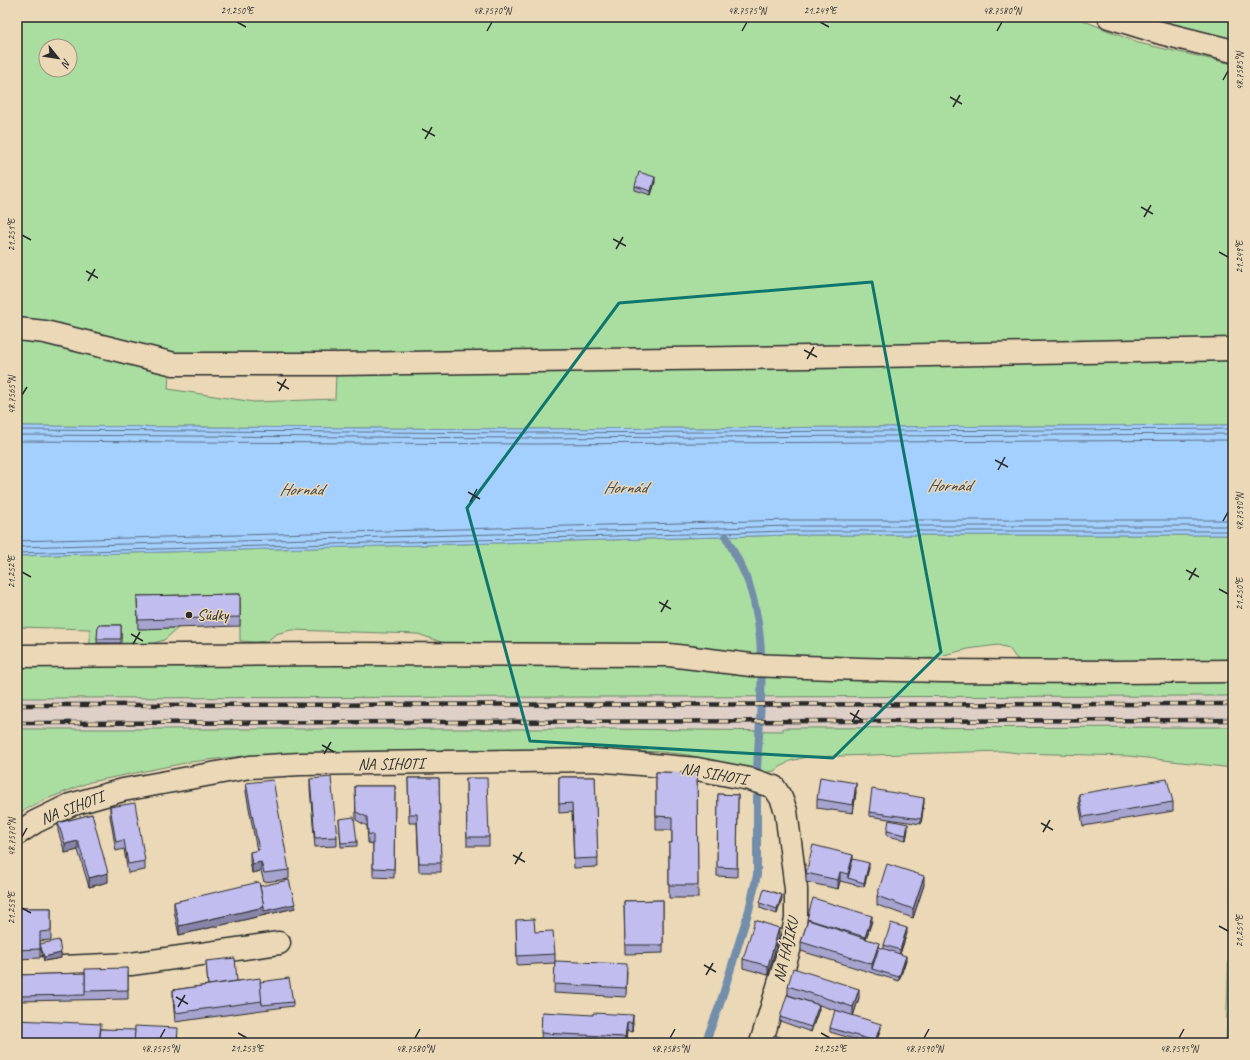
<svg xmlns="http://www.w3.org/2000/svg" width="1250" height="1060" viewBox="0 0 1250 1060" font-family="Caveat,sans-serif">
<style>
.built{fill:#ded0c7}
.green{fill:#aadea0;stroke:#6a8466;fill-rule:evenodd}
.water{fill:#a3d0fe;stroke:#738eaa}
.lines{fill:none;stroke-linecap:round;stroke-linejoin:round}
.shore{stroke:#5b6d7f;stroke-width:1}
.stream{stroke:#738eaa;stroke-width:8}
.minor-casing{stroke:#2b2b2b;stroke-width:25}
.tertiary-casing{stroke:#2b2b2b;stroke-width:25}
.minor{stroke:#ead8b6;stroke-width:22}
.tertiary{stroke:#ead8b6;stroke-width:22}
.rail-casing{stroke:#2b2b2b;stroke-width:4.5}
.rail{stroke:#ead8b6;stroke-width:3;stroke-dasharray:9;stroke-linecap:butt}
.wall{fill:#a6a3ce;stroke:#2b2b2b}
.shaded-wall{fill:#8784a7;stroke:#2b2b2b}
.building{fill:#c1bdef;stroke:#2b2b2b}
.marked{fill:none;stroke:#0f766e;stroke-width:3;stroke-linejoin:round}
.ticks{fill:none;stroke:#2b2b2b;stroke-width:1.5}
.poi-dot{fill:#2b2b2b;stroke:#ead8b6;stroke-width:1.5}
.labels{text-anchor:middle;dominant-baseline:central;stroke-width:3;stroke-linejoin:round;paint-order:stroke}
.poi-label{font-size:16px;fill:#2b2b2b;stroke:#ead8b6;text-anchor:start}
.street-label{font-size:16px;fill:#2b2b2b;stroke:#ead8b6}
.water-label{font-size:17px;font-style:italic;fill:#3d444b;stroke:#ead8b6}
.neatline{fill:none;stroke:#2b2b2b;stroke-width:1.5}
.ticks-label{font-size:10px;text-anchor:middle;fill:#2b2b2b}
</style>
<rect width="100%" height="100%" fill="#ead8b6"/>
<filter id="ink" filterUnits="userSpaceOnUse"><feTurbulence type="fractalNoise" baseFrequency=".025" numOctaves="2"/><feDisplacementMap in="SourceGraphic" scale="8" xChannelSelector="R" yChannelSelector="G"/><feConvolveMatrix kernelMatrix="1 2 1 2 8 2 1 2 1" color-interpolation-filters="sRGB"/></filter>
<g filter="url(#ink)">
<path class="built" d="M746,696H1233V727L783,728V731L611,729H17V698Z"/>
<g class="green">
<path d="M17,17H1075L1138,43L1233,64V340L176,357L17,322ZM46,46H70V70H46Z"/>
<path d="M1109,17H1233V51Z"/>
<path d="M17,335L169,373L168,389L254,402L335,399L336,375L775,365L1233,358V425L532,429L17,426Z"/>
<path d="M791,535H1233V663H1025L1016,658L1009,648L998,645L968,649L932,658L834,663L729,654L695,646L649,644L455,645L444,643L418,634L291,630L276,634L267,641L255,642L240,641V603L138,629L178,628L164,640L144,646L90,648V629L17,627V556Z"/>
<path d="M548,663L1233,675V696L17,698V666Z"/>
<path d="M1233,727V768L1129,756L1018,753L1002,751L807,757L790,761L774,771L764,773L688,755L662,752L586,749L272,755L234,757L190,762L90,782L44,800L17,814V729H611L783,731V728Z"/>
<path d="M1233,819V1043H1226Z"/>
</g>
<path class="water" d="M1233,425V535H791L17,556V426L532,429Z"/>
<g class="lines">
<g class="shore">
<path d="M17,430L532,433L1233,429"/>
<path d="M17,435L532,438L1233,434"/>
<path d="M17,441L532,444L1233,440"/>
<path d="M17,541L791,520H1233"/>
<path d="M17,547L791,526H1233"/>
<path d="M17,553L791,531H1233"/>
</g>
<g class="stream">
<path d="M726,537C734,552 743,568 749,584C769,644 760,709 757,770"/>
<path d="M705,1043L719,1007L749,910L757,875V797"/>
</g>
<g class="minor-casing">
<g id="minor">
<path d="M17,329L45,332L174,364H339L878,356L1233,349"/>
<path d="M17,656L338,654L669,655L751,665L860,669L942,671L1114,672L1233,671"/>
<path d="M17,834L35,822L70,805L123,790L250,767L300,764L595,760L697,769L749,779L774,787L781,798L786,811L796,889V919L790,947L761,1043"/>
<path d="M17,969L131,964L279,943"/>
</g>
</g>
<g class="tertiary-casing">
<path id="tertiary" d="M1109,17L1161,33L1233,51"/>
</g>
<use href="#minor" class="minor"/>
<use href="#tertiary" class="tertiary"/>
<g class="rail-casing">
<g id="rail">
<path d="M17,705L1233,704"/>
<path d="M17,723L1233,720"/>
</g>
</g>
<use href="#rail" class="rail"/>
</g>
<g class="wall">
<path d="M655,182L651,195L635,190V186Z"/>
<path d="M240,594V626L138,629L137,596Z"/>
<path d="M98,625H121V643H97Z"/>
<path d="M656,772L697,773L698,898H669V843H672V830H656Z"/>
<path d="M559,777H595L598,867L574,868L572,812L559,813Z"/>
<path d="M408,778H439L441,872H419L417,823H409Z"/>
<path d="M466,778L489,837V846H467Z"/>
<path d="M310,779L337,837V846L315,847L310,788Z"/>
<path d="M246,783L289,870V879L264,882L261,871L252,873L250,861V852L257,851L246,792Z"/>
<path d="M355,786H395L394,878L373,877V844L368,843L367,826L356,820Z"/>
<path d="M856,792L853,813L817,808V799Z"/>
<path d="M718,794L738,795L737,877L717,876Z"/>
<path d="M1079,794L1173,802V811L1083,826L1079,803Z"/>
<path d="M924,802L921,824L869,816V812Z"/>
<path d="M110,807L145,861V870L128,873L124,849L116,851L110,816Z"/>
<path d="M92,814L108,882L89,887L78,850L65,853L58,831V823Z"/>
<path d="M339,819L357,842V846L341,847Z"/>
<path d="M908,829L906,840L887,836V831Z"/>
<path d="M853,859L869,868L864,887L840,881L838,889L806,882V873Z"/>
<path d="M924,885L913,918L877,905V896Z"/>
<path d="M260,886L295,908L179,935L174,911V902Z"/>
<path d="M782,899L777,914L760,908V903Z"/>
<path d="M663,900V953L625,954L624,901Z"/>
<path d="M17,908H51V940L40,941V944L61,958L44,961L40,947V958L17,959Z"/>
<path d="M807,919L872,921L866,939L879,947L884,949V945L907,933L900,954L906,960L899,981L801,951V942L807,923Z"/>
<path d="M516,920L535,932L555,954V962L627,972L626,997L554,993L555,963L517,965Z"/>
<path d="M779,937L768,975L743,968V959Z"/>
<path d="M206,961L237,981L260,982L293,1002V1006L262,1010L175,1022L173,999V990L208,985Z"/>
<path d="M128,968V999L17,1001V975L85,973Z"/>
<path d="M788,986L859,998L853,1016L881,1028L876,1043H867L830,1032V1028L847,1014L788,995Z"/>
<path d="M819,1009L811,1032L780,1021V1017Z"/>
<path d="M542,1012L633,1023L632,1032L627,1031L626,1043H558L541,1042Z"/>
<path d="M17,1020L178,1037V1043H17Z"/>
</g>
<g class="shaded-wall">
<path d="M655,177V182L651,195V191Z"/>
<path d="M856,783V792L853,813V805Z"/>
<path d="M924,798V802L921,824V819Z"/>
<path d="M908,824V829L906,840V835Z"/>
<path d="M78,841V850L65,853V844Z"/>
<path d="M853,855V863L848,878V874Z"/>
<path d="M261,862V871L252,873V864Z"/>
<path d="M869,863V868L864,887V883Z"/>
<path d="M840,872V881L838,889V880Z"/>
<path d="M108,873V882L89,887V878Z"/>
<path d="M924,876V885L913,918V909Z"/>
<path d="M782,895V899L777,914V909Z"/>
<path d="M295,904V908L179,935V926L264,907Z"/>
<path d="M872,916V921L865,941V937Z"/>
<path d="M779,928V937L768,975V966Z"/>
<path d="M907,928V933L900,954V950Z"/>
<path d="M879,943V952L872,969V964Z"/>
<path d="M61,953V958L44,961V957Z"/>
<path d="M906,956V960L899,981V977Z"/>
<path d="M859,989V998L853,1016V1007Z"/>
<path d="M819,1005V1009L811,1032V1027Z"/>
<path d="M633,1015V1023L632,1032V1023Z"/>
<path d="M627,1023V1031L625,1043V1037Z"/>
<path d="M881,1024V1028L876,1043H875V1041Z"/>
</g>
<g class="building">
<path d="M639,172L655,177L651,191L635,186Z"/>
<path d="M240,594V617L138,620L137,596Z"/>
<path d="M98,625H121V639H97Z"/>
<path d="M656,772L697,773L698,885H669V843H672V817L656,816Z"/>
<path d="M331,777L337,837L315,838L310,779Z"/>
<path d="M559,777H595L598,858L574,859L572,803L559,804Z"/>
<path d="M820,777L856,783L853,805L817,799Z"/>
<path d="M408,778H439L441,863H419L417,814H409Z"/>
<path d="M466,778H487L489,837H467Z"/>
<path d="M1167,779L1173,802L1083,817L1079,794Z"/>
<path d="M273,780L289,870L264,873L261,862L252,864L250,852L259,850L246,783Z"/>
<path d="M355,786H395L394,869L373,868V835L368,834L367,817L356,812Z"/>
<path d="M872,789L924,798L921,819L869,812Z"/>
<path d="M718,794L738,795L737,868L717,867Z"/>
<path d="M135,803L145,861L128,864L124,840L116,842L110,807Z"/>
<path d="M92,814L108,873L89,878L78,841L65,844L58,823Z"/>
<path d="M354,817L357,842L341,843L339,819Z"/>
<path d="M889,820L908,824L906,835L887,831Z"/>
<path d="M813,845L853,855L848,874L840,872L838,880L806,873Z"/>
<path d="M853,859L869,863L864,883L848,878Z"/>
<path d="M887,864L924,876L913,909L877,896Z"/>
<path d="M289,880L295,904L264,911V907L260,886Z"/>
<path d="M259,882L264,907L179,926L174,902Z"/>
<path d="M764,889L782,895L777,909L760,903Z"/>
<path d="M813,898L872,916L865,937L807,919Z"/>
<path d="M663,900V945H625L624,901Z"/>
<path d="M17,908H51V931L40,932V949L17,950Z"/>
<path d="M534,919L535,932L553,931L555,954L517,956L516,920Z"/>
<path d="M755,920L779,928L768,966L743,959Z"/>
<path d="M808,920L879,943L872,964L801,942Z"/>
<path d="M891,923L907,928L900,950L884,945Z"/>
<path d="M59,940L61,953L44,957L40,944Z"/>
<path d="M879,947L906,956L899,977L872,969Z"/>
<path d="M235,958L237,981L208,985L206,961Z"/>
<path d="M555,961L627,964L626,988L554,984Z"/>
<path d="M128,968V990L85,991V969Z"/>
<path d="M793,968L859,989L853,1007L788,986Z"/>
<path d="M85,973V995L17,996V975Z"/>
<path d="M260,978L262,1001L175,1013L173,990Z"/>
<path d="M289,978L293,1002L262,1005L260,982Z"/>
<path d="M787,995L819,1005L811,1027L780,1017Z"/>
<path d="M835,1010L881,1024L875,1041L830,1028Z"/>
<path d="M542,1012L593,1015V1013L633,1015L632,1023H627L625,1037L541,1033Z"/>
<path d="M17,1020L101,1024L99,1043H40L17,1042Z"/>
<path d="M135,1026L178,1028L177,1043H134Z"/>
<path d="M101,1029L135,1030L134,1043H99Z"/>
<path d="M774,1035L799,1043H772Z"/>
<path d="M805,1041L813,1043H804Z"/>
</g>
</g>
<path class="marked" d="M872,282L941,652L833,758L530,741L467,508L619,303Z"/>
<path class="ticks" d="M237,22L246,27M820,22L829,27M487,31L492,22M742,31L747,22M997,31L1002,22M1223,80L1228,71M950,97L962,104M953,107L960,95M422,129L435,136M425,139L432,127M1141,207L1153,214M1144,217L1151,205M22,235L31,240M613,239L626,246M616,249L623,237M1219,252L1228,257M86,271L98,278M88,281L95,269M804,350L817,357M807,359L814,347M277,382L289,389M279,391L286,379M22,395L27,387M995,460L1008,467M998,470L1005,457M468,492L480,499M470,502L477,489M1223,521L1228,512M1186,570L1199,577M22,572L31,577M1189,580L1196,568M1219,589L1228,594M659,602L671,609M661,612L668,600M131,634L143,641M133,644L140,632M850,713L862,720M852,722L859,710M322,745L334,752M324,754L331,742M1041,823L1053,830M1043,832L1050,820M22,837L27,828M513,855L525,862M515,864L522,852M22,908L31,913M1219,926L1228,931M704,965L716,972M706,975L713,963M176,997L188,1004M178,1007L185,995M238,1033L247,1038M821,1033L830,1038M160,1038L165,1029M415,1038L420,1029M670,1038L675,1029M924,1038L929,1029M1179,1038L1184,1029"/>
<circle class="poi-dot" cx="189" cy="615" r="4"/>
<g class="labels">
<g class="poi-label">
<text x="197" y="615">Súdky</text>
</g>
<g class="street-label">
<text transform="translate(391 764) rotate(-1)">NA SIHOTI</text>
<text transform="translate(714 774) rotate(10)">NA SIHOTI</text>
<text transform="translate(72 808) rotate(-21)">NA SIHOTI</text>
<text transform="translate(786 950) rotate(-77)">NA HÁJIKU</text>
</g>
<g class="water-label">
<text x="949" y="485">Hornád</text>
<text x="625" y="487">Hornád</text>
<text x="301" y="489">Hornád</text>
</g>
</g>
<rect width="1250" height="1060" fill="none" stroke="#ead8b6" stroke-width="44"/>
<g transform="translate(58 58) rotate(120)"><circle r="19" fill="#ead8b6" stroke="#9e937e"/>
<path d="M0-3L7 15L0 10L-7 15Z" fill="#2b2b2b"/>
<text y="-6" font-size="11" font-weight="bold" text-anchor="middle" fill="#2b2b2b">N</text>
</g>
<rect x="22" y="22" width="1206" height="1016" class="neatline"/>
<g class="ticks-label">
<text x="237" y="14">21.250°E</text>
<text x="492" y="14">48.7570°N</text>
<text x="747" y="14">48.7575°N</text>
<text x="820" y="14">21.249°E</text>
<text x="1002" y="14">48.7580°N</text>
<text transform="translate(1239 71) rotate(-90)" y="4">48.7585°N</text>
<text transform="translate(11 235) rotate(-90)" y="4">21.251°E</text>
<text transform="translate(1239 257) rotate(-90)" y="4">21.249°E</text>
<text transform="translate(11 395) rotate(-90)" y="4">48.7565°N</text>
<text transform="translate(1239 512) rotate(-90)" y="4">48.7590°N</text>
<text transform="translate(11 572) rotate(-90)" y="4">21.252°E</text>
<text transform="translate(1239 594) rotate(-90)" y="4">21.250°E</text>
<text transform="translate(11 837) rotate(-90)" y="4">48.7570°N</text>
<text transform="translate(11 908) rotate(-90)" y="4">21.253°E</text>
<text transform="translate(1239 931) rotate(-90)" y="4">21.251°E</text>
<text x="160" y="1052">48.7575°N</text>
<text x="247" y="1052">21.253°E</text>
<text x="415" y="1052">48.7580°N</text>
<text x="670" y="1052">48.7585°N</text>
<text x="830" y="1052">21.252°E</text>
<text x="924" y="1052">48.7590°N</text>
<text x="1179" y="1052">48.7595°N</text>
</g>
</svg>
